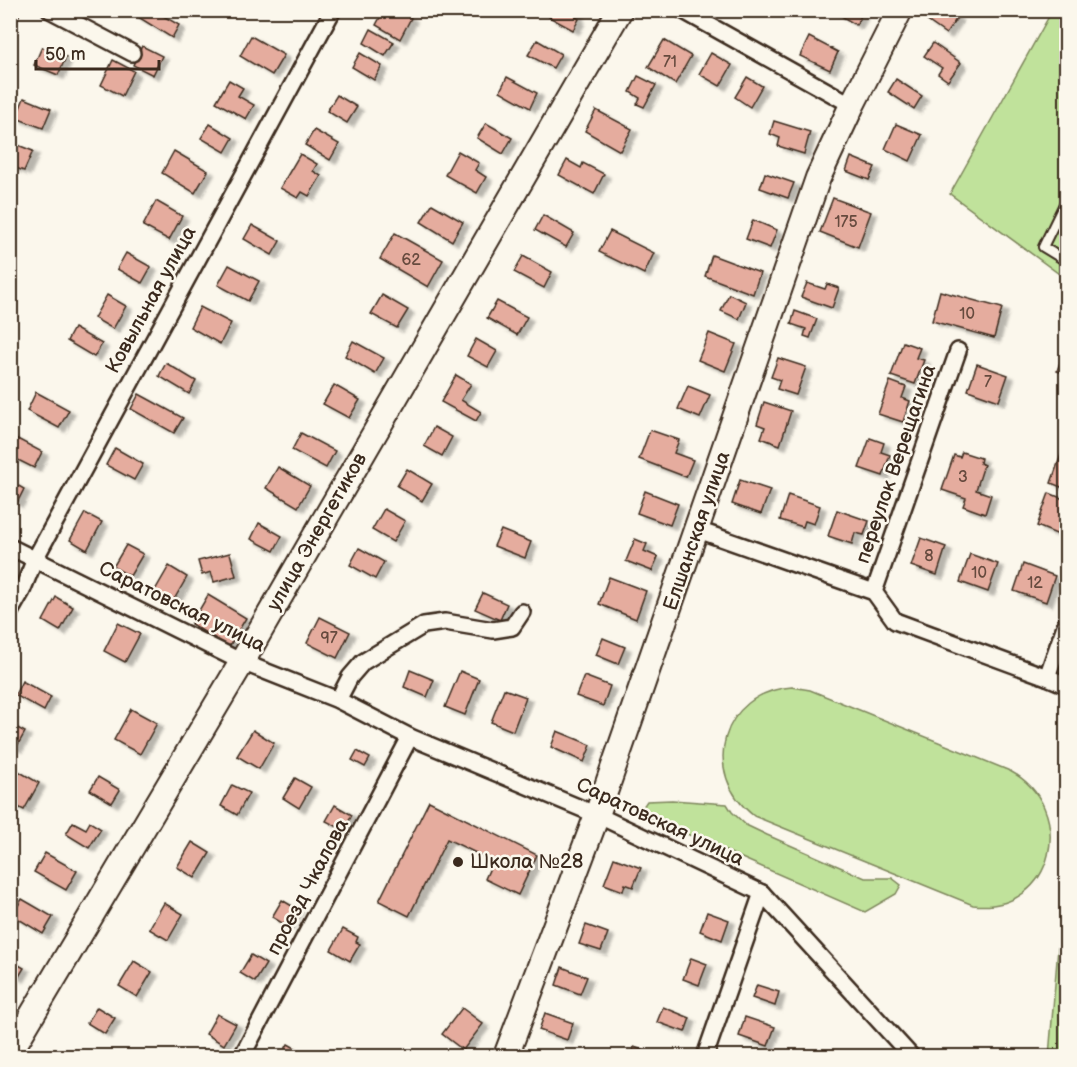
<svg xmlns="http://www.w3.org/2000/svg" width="1077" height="1067" viewBox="0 0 1077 1067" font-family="'Balsamiq Sans',sans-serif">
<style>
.green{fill:#c0e29b;stroke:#7e865c;stroke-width:1.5}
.building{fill:#e5ac9e;stroke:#3b2a1e;stroke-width:1.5;filter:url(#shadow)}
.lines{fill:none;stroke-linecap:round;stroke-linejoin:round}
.lane-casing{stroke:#3b2a1e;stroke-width:12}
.street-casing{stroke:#3b2a1e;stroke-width:20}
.primary-casing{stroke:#3b2a1e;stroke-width:28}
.lane{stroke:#fbf7ec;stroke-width:8}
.street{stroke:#fbf7ec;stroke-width:15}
.primary{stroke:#fbf7ec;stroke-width:24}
.poi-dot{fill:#3b2a1e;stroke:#fbf7ec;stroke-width:2}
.labels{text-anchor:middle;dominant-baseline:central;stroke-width:5;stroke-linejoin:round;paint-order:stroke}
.number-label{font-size:16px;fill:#664a3e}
.street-label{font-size:20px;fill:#3b2a1e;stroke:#fbf7ec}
.poi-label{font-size:20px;fill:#3b2a1e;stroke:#fbf7ec;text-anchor:start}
</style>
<defs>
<filter id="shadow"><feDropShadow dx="6" dy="4" stdDeviation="1.5" flood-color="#0004"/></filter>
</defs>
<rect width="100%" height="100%" fill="#fbf7ec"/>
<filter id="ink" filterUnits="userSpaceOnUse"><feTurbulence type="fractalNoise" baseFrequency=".0167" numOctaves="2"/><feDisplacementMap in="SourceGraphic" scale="12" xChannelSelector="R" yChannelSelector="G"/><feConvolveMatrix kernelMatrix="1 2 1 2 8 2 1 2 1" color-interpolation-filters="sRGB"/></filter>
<g filter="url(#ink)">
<g class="green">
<path d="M1052,11H1066V279L950,194Z"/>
<path d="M792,687L810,690L1010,771C1077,806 1057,914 973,905L754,816C699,773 721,692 792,687Z"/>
<path d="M672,800L727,804L732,812L746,825L767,835L865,878H892L901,885L896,894L865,912L639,813L647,801Z"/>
<path d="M1066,874V1056H1049L1062,900Z"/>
</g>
<g class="building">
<path d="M127,10H159L158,13L179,25L172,38Z"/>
<path d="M384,10H399L411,18L400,39L376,25Z"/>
<path d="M553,10H580L576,17L579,19L573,30L549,17Z"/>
<path d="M840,10H864L856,25L838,14Z"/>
<path d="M932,10H947L957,18L946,34L926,20Z"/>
<path d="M371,29L394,42L385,56L364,43Z"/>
<path d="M251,36L284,55L272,75L240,56Z"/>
<path d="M809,37L838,52L830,70L800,56Z"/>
<path d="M537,40L561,54L553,68L528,55Z"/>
<path d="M664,40L691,56L675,84L648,67Z"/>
<path d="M933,43L961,63L948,81L938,74L942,68L924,56Z"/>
<path d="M142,46L162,56L153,75L133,65Z"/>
<path d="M42,47L66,57L58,75L34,65Z"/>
<path d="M360,53L382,66L374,80L352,67Z"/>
<path d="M711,53L732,65L720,86L699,74Z"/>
<path d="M113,60L134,71L122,96L101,85Z"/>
<path d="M638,76L656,85L644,107L637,104L640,98L630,92Z"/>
<path d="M507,77L537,93L530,108L500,91Z"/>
<path d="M747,77L762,86L750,107L735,97Z"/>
<path d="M896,79L922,96L914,109L888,92Z"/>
<path d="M229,80L243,88L238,96L254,105L246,119L216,102Z"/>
<path d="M337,95L357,107L347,123L327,111Z"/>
<path d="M24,98L51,109L43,128L16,118Z"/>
<path d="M596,110L632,129L620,151L585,131Z"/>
<path d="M774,121L810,132L804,154L778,146L780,138L770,134Z"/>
<path d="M486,123L512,138L503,154L477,138Z"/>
<path d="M210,124L233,138L225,152L201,138Z"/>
<path d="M896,124L922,135L910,161L885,149Z"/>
<path d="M314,130L339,144L330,160L305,145Z"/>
<path d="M10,142L33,151L24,171L10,166Z"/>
<path d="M174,151L208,171L195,193L162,173Z"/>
<path d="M458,151L479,163L475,170L486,177L477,193L445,175Z"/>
<path d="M300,154L317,164L313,171L321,176L309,196L302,192L298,198L280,188Z"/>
<path d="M851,157L875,167L869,180L846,171Z"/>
<path d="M567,160L581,168L583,163L604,174L594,194L559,175Z"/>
<path d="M765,173L794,183L788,198L760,188Z"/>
<path d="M833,198L871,212L858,247L820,232Z"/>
<path d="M156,201L182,216L169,240L143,226Z"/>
<path d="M432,204L463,222L452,241L421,222Z"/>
<path d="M543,215L574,233L566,247L535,230Z"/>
<path d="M753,220L777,230L770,248L746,239Z"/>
<path d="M252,225L280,241L272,255L244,239Z"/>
<path d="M610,231L654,253L644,274L599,252Z"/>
<path d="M395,233L443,260L428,287L380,259Z"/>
<path d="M126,253L151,267L142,283L117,269Z"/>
<path d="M712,255L760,273L753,294L705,276Z"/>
<path d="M523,256L552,272L544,288L514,272Z"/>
<path d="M229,265L259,281L248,301L218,285Z"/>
<path d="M807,283L825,289L827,284L839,288L832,308L801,297Z"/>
<path d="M940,291L1002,308L994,338L932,321Z"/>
<path d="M729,294L746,302L739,319L721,311Z"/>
<path d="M107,295L126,306L113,329L94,318Z"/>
<path d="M382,295L408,310L397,328L371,314Z"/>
<path d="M497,301L527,317L517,335L487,318Z"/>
<path d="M200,307L231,323L220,344L190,327Z"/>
<path d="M795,311L817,319L810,338L804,336L806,329L791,324Z"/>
<path d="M74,328L102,344L94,357L67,341Z"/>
<path d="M709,333L736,344L725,371L698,360Z"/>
<path d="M476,339L497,351L488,367L467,356Z"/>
<path d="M353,341L384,358L375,374L345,356Z"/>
<path d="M903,342L920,348L916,358L924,360L915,384L891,376Z"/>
<path d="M1066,345V374L1057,371Z"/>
<path d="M778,358L806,367L796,395L777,389L780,380L771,377Z"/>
<path d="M166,363L196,381L189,394L159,376Z"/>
<path d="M977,364L1008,375L999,401L968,390Z"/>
<path d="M456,375L471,384L461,400L481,412L476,421L441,402Z"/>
<path d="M890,381L906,387L902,398L910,401L903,422L878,414Z"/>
<path d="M334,385L360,400L349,418L323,404Z"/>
<path d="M688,386L710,395L700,418L678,409Z"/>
<path d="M36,392L69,410L59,428L27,411Z"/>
<path d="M139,394L183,418L174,433L131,409Z"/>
<path d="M764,402L791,411L780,445L761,438L765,427L757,424Z"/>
<path d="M434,427L452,437L442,456L424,446Z"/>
<path d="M650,430L679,440L674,453L693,460L686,477L639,459Z"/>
<path d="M301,433L335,451L326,468L292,450Z"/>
<path d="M10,435L42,452L34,468L10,456Z"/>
<path d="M870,438L884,443L881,452L890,455L883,476L859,468Z"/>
<path d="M1064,446L1066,447V489L1051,483Z"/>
<path d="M115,448L143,464L134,480L106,465Z"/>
<path d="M962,452L981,458L980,463L984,465L976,490L991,495L985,514L963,506L966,498L942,490L954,455L960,457Z"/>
<path d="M278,467L310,486L298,507L266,488Z"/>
<path d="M407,469L432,484L422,501L397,486Z"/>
<path d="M740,480L770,490L761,514L732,504Z"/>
<path d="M10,481L24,489L17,503L10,500Z"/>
<path d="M645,491L678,504L670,525L637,513Z"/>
<path d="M1049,493L1066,500V538L1037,526Z"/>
<path d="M788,495L820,506L814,524L805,521L803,527L780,520Z"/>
<path d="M384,509L405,521L393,542L372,530Z"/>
<path d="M837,510L869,521L864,535L855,533L852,544L828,536Z"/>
<path d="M85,513L102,522L87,550L70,540Z"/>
<path d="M259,523L282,536L274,551L251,539Z"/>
<path d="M501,530L531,542L525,558L494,546Z"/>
<path d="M921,538L946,547L937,575L911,566Z"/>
<path d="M635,539L647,544L644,551L658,557L652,571L626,561Z"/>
<path d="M126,545L143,554L130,576L113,567Z"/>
<path d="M359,548L384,562L375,579L350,565Z"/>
<path d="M230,553L236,576L214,582L211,572L202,575L198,561Z"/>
<path d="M970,554L998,564L988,592L960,582Z"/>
<path d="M1023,564L1055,576L1046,602L1014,591Z"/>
<path d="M169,566L187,577L172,603L154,592Z"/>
<path d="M609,577L646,591L636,619L599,604Z"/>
<path d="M483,593L507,604L500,620L475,609Z"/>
<path d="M208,595L246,618L229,647L191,624Z"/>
<path d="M56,597L73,607L60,631L43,621Z"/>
<path d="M320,617L350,632L337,658L307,643Z"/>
<path d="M118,623L140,634L125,662L104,651Z"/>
<path d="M603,638L625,647L618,664L596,655Z"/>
<path d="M410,670L434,680L427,697L404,687Z"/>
<path d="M460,671L479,679L465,715L445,707Z"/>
<path d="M584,676L610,686L603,706L576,696Z"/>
<path d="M22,681L51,697L44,711L15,695Z"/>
<path d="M504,689L526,697L513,731L491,722Z"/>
<path d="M131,709L157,723L140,754L114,740Z"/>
<path d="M10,724L25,732L16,748L10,745Z"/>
<path d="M253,730L274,743L259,769L237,756Z"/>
<path d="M557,731L591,745L584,762L551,747Z"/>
<path d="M357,751L370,758L365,767L352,760Z"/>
<path d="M13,768L39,783L24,810L10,803V772Z"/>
<path d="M98,777L120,790L112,803L90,790Z"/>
<path d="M295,778L311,787L299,808L283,798Z"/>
<path d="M232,785L249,793L237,815L221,806Z"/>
<path d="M429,801L537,855L518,895L485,879L493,861L447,839L409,916L379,901Z"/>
<path d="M335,805L352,815L344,830L326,821Z"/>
<path d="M73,822L86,829L90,822L101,829L89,848L66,834Z"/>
<path d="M192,842L210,853L195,878L177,867Z"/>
<path d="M45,853L77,871L66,890L34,872Z"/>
<path d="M614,858L641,868L633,887L625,884L623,891L604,884Z"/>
<path d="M22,899L53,917L43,934L12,915Z"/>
<path d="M282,900L297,909L287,926L272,917Z"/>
<path d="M164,903L183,914L168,940L149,929Z"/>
<path d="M707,912L729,920L722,940L700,931Z"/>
<path d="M586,925L608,933L601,951L579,944Z"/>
<path d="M343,929L358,937L356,942L360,944L350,961L331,950Z"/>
<path d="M251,955L266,964L255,982L240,973Z"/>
<path d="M691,958L707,964L699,985L683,979Z"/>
<path d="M10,960L24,968L18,978L10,973Z"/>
<path d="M134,961L152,972L137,997L119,986Z"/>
<path d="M562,967L587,977L580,994L556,985Z"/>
<path d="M757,985L779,992L775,1006L752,998Z"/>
<path d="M97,1007L115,1018L105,1034L87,1023Z"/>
<path d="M663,1007L690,1018L685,1032L657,1022Z"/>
<path d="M462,1008L483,1024L463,1050L442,1034Z"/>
<path d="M545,1013L573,1023L567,1040L539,1030Z"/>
<path d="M217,1014L236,1024L224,1045L206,1034Z"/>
<path d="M745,1017L775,1027L768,1046L739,1036Z"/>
<path d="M288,1044L304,1053L301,1056H281Z"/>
<path d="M634,1047L660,1056H630Z"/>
</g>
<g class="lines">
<g class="lane-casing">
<path id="lane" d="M1066,200L1043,247L1066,261"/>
</g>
<g class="street-casing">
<g id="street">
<path d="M50,10L132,53"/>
<path d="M682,10L852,105"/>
<path d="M10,13L11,10"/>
<path d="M698,530L874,592L895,621L1047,677L1066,623"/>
<path d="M10,547L242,662L338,700L410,737L597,815L762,893L911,1056"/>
<path d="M874,592L958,351"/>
<path d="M10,612L22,591L35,559L333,10"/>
<path d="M1047,677L1066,685"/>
<path d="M338,700L350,677L363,662L424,625L445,622L493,630L512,627L522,612"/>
<path d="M242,1056L410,737"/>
<path d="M705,1056L762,893"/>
</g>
</g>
<g class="primary-casing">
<g id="primary">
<path d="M10,1052L242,662L620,10"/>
<path d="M506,1056L597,815L818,178L852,105L900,10"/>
</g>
</g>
<use href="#lane" class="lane"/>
<use href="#street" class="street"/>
<use href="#primary" class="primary"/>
</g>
</g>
<circle class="poi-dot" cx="458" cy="862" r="6"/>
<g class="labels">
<g class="number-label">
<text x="670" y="62">71</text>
<text x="846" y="222">175</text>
<text x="411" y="260">62</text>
<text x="967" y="314">10</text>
<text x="988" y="382">7</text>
<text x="963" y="477">3</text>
<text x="929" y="556">8</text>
<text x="979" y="573">10</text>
<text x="1035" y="583">12</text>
<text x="329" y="638">97</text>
</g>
<g class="street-label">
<text transform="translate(151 300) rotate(-61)">Ковыльная улица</text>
<text transform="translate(896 464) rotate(-71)">переулок Верещагина</text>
<text transform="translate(697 531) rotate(-71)">Елшанская улица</text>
<text transform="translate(317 532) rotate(-60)">улица Энергетиков</text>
<text transform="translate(182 607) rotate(26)">Саратовская улица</text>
<text transform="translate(660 822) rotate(25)">Саратовская улица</text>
<text transform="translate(308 887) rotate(-62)">проезд Чкалова</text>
</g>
<g class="poi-label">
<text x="470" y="862">Школа №28</text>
</g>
</g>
<rect width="1077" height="1067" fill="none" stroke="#fbf7ec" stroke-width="36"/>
<rect x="18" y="18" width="1041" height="1031" fill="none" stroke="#3b2a1e" stroke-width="2" filter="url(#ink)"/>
<path d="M36 60v9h123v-9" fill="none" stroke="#3b2a1e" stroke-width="3"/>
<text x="45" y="60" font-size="18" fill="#3b2a1e" stroke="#fbf7ec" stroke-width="4.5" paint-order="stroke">50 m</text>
</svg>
